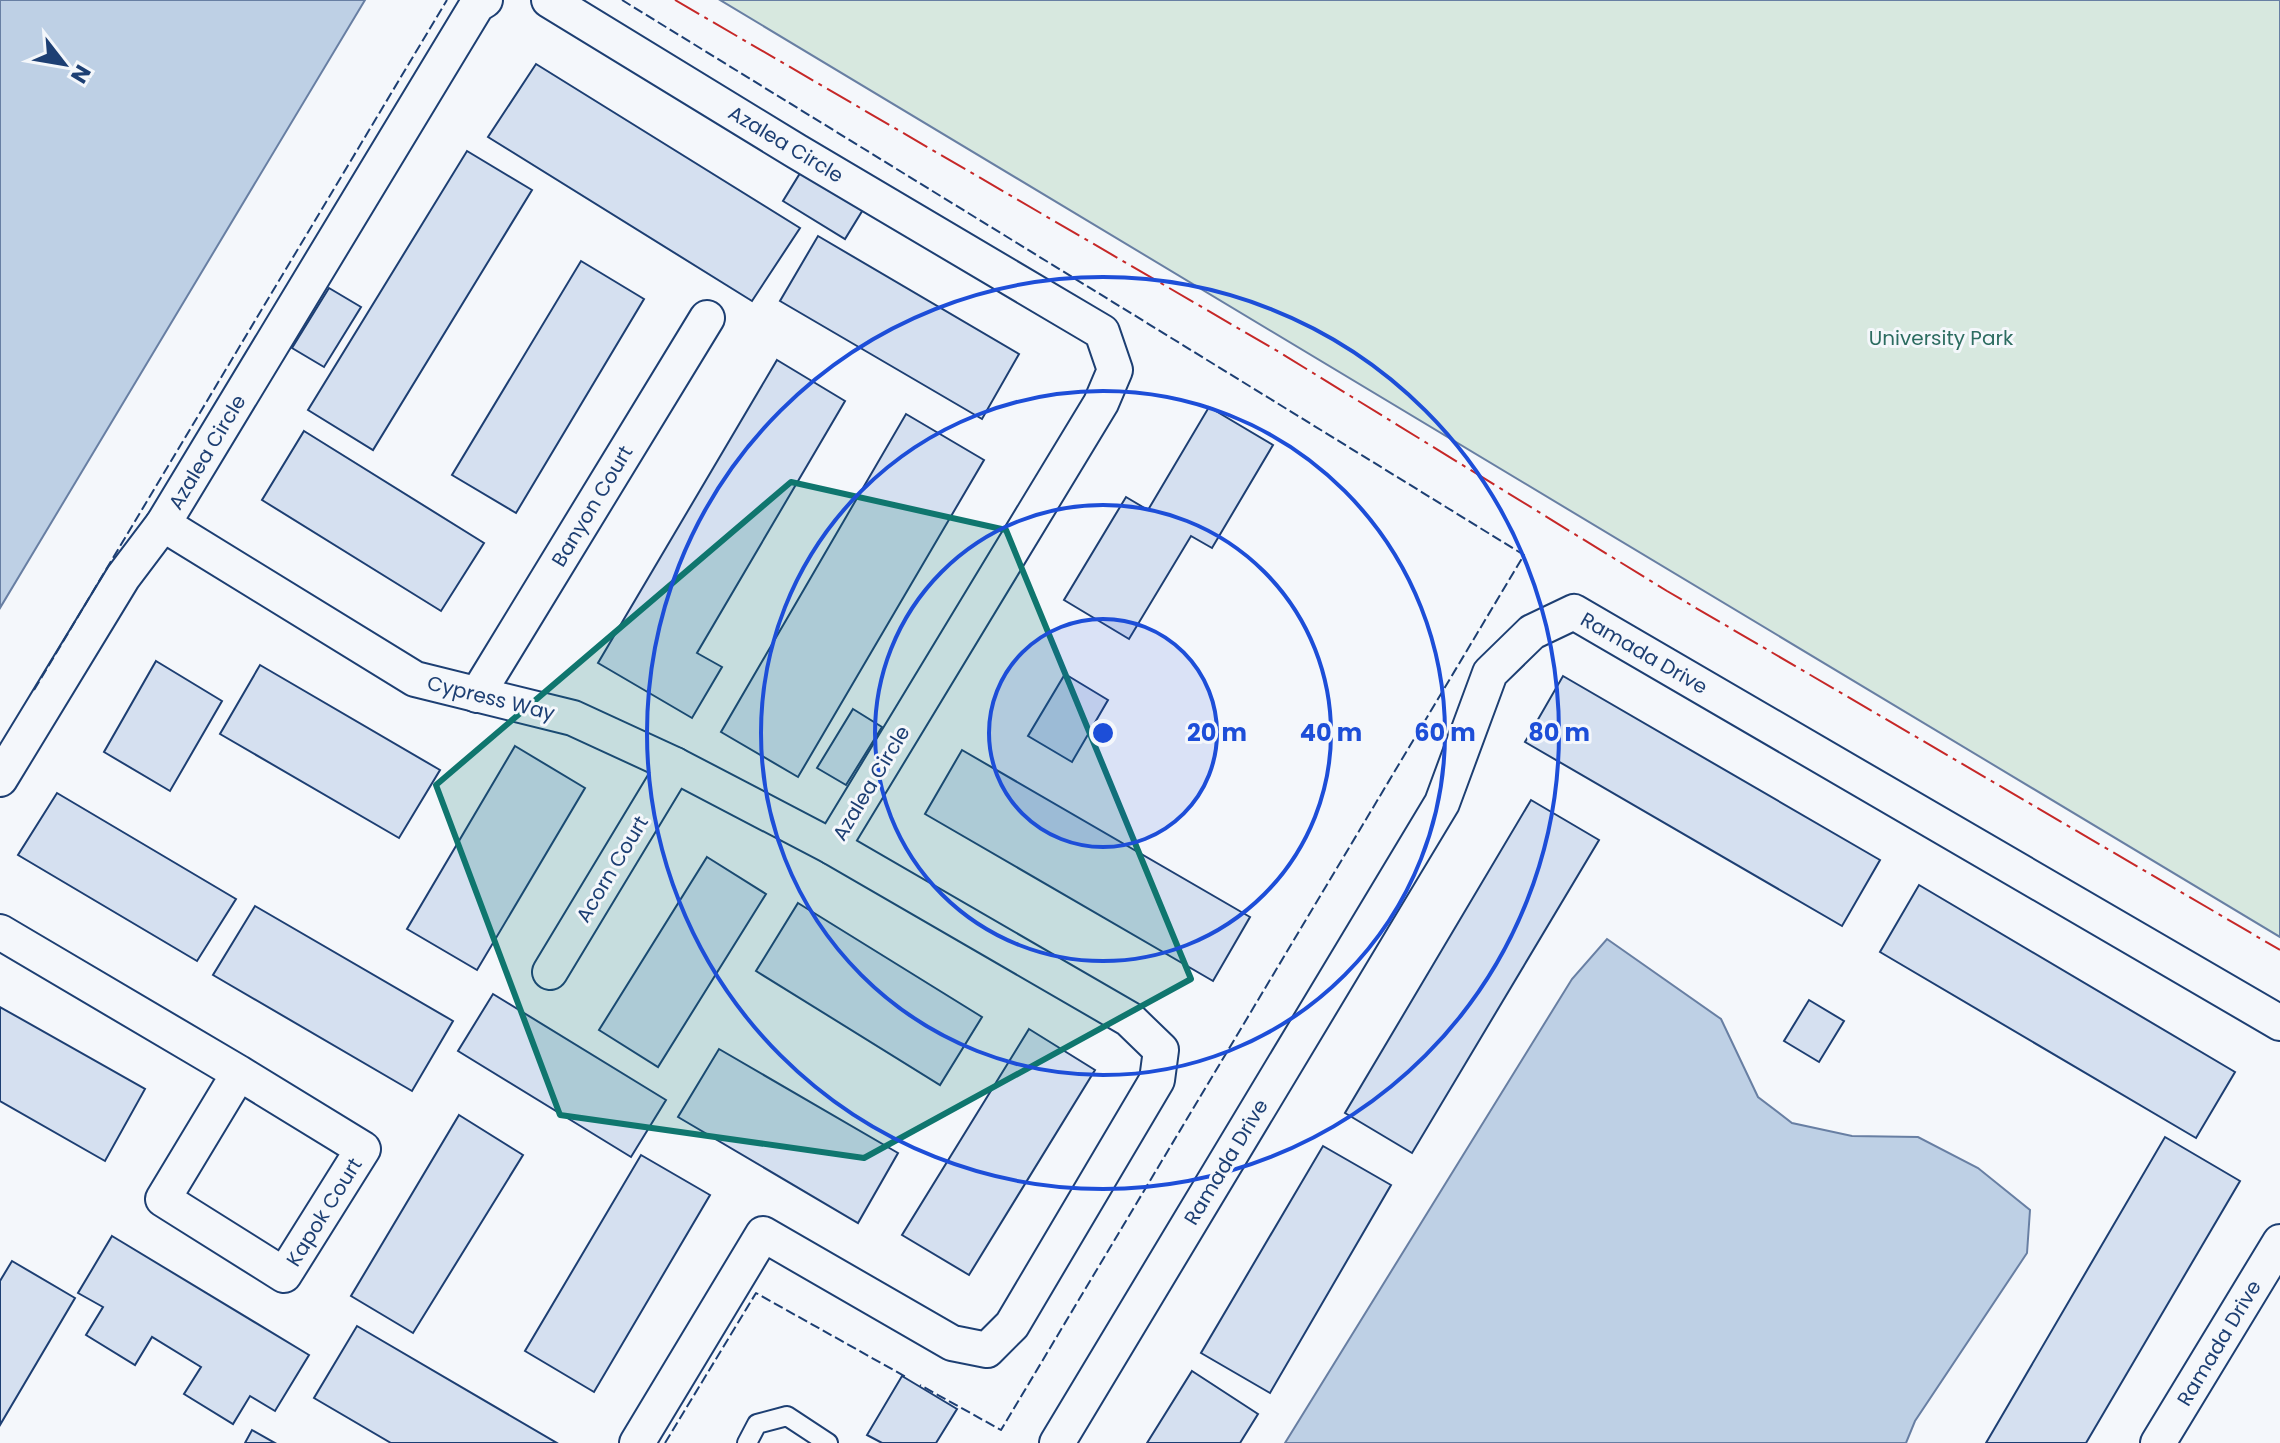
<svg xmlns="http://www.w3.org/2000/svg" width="2280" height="1443" viewBox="0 0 2280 1443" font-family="Poppins,sans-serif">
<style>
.green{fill:#d7e8df;stroke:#687fa3;stroke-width:2}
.water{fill:#bed0e5;stroke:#687fa3;stroke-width:2}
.building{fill:#d5e0f0;stroke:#1d3f73;stroke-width:2}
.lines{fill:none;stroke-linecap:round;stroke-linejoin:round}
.service-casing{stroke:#1d3f73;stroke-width:22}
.minor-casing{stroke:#1d3f73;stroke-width:38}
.service{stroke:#f4f7fb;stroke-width:18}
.minor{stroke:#f4f7fb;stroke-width:34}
.fence{stroke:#1d3f73;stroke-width:2;stroke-dasharray:10 4;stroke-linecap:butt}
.power{stroke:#c62828;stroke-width:2;stroke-dasharray:28 6 4 6;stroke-linecap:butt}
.marked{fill:#0f766e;fill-opacity:0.2;stroke:#0f766e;stroke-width:6;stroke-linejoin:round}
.ring{fill:none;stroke:#1d4ed8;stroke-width:4}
.labels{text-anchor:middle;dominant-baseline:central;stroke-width:6;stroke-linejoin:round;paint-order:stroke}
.street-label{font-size:20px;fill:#1d3f73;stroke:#f4f7fb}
.park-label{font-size:20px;fill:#2c6c60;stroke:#f4f7fb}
.centre{fill:#1d4ed8;stroke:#f4f7fb;stroke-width:4}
.ring-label{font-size:24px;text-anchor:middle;font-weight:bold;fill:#1d4ed8;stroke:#f4f7fb;stroke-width:6;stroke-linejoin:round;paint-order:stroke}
</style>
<rect width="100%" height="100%" fill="#f4f7fb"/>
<path class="green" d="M720,0H2280V937Z"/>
<g class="water">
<path d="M0,0H365L0,608Z"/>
<path d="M1607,939L1721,1019L1758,1097L1792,1123L1852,1136L1918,1137L1978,1168L2030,1210L2027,1253L1915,1421L1906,1443H1285L1572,979Z"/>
</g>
<g class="building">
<path d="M536,64L800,228L752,301L488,137Z"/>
<path d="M467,151L532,190L373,450L308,410Z"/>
<path d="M802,170L864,208L845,239L783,201Z"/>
<path d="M818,236L1019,354L982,419L780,301Z"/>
<path d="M581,261L644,299L516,513L452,475Z"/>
<path d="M329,288L361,307L324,367L292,348Z"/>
<path d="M777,360L845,401L697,653L722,667L692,718L598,663Z"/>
<path d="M1209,407L1273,445L1212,548L1191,536L1129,639L1064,600L1126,497L1148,510Z"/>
<path d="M906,414L984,460L798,777L721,732Z"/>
<path d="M304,431L484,543L441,611L262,500Z"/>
<path d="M156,661L222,701L170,791L104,752Z"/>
<path d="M260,665L440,770L399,838L220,734Z"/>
<path d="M1065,674L1108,700L1072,762L1028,736Z"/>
<path d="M1563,676L1880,860L1842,926L1525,742Z"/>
<path d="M853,709L882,727L846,785L817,768Z"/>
<path d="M515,746L585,788L477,970L407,929Z"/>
<path d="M962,750L1250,917L1213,981L925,814Z"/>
<path d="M57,793L236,899L197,961L18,855Z"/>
<path d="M1531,800L1599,840L1412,1153L1345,1113Z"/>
<path d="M707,857L766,894L658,1067L599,1030Z"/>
<path d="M1919,885L2235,1072L2196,1138L1880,952Z"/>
<path d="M798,903L982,1017L940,1085L756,971Z"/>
<path d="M255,906L453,1021L412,1091L213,975Z"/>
<path d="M493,994L666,1100L631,1157L458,1051Z"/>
<path d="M1809,1000L1844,1021L1819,1062L1784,1041Z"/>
<path d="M0,1007L145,1089L105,1161L0,1101Z"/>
<path d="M1029,1029L1095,1070L969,1275L902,1235Z"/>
<path d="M719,1049L898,1153L858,1223L678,1117Z"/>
<path d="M459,1115L523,1155L413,1333L351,1296Z"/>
<path d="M2165,1137L2240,1181L2086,1443H1986Z"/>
<path d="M1323,1146L1391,1185L1270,1393L1201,1353Z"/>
<path d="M641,1155L710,1195L594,1392L525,1351Z"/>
<path d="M112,1236L309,1355L275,1411L250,1396L233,1424L184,1394L201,1367L152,1337L135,1365L86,1335L103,1307L78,1293Z"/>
<path d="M12,1261L75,1298L0,1425V1281Z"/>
<path d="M357,1326L557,1443H391L314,1398Z"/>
<path d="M1192,1371L1258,1414L1240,1443H1147Z"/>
<path d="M902,1376L957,1409L936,1443H882L867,1435Z"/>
<path d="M252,1430L275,1443H245Z"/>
</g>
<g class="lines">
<g class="service-casing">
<path id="service" d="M747,1443L757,1424L787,1416L828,1443"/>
</g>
<g class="minor-casing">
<g id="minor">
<path d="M549,0L796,151L1102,332L1115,370L1101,403L832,847"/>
<path d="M163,524L415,679L573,718L675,765L832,847L1129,1019L1161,1050L1157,1080L1012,1325L987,1350L952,1343L763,1234L637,1443"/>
<path d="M477,695L707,318"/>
<path d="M0,779L123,577L163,524L477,5L485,0"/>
<path d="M0,932L239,1073L163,1199L284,1275L363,1149L239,1073"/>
<path d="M550,972L675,765"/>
<path d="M1057,1443L1442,803L1490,673L1532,632L1574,612L2280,1023"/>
<path d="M2158,1443L2280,1242"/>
</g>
</g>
<use href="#service" class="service"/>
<use href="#minor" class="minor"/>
<g class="fence">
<path d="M622,0L1524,555L1001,1430L920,1385"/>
<path d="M34,690L447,0"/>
<path d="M665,1443L756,1293L906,1377"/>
</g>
<path class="power" d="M675,0L1279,352L1667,591L2280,950"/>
</g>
<path class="marked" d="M791,482L1006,530L1191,979L864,1158L560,1115L436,785Z"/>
<circle cx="1103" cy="733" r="114" fill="#1d4ed8" fill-opacity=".12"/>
<g class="ring">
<circle cx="1103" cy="733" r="114"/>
<circle cx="1103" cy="733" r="228"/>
<circle cx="1103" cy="733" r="342"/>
<circle cx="1103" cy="733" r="456"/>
</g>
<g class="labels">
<g class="street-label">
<text transform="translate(786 144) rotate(31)">Azalea Circle</text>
<text transform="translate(207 452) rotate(-59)">Azalea Circle</text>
<text transform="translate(592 506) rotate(-59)">Banyon Court</text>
<text transform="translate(1644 653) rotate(30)">Ramada Drive</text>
<text transform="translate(491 698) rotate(14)">Cypress Way</text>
<text transform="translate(871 783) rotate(-59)">Azalea Circle</text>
<text transform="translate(612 869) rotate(-59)">Acorn Court</text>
<text transform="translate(1226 1162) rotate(-59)">Ramada Drive</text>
<text transform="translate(324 1212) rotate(-58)">Kapok Court</text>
<text transform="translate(2219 1343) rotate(-59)">Ramada Drive</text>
</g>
<g class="park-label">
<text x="1941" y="338">University Park</text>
</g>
</g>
<circle cx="1103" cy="733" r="12" class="centre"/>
<g class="ring-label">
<text x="1217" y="741">20 m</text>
<text x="1331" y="741">40 m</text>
<text x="1445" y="741">60 m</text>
<text x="1559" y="741">80 m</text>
</g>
<g transform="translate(64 64) rotate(121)" stroke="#f4f7fb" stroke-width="6" paint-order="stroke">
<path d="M0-6L14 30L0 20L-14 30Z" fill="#1d3f73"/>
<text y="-12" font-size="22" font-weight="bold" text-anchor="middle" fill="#1d3f73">N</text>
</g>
</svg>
